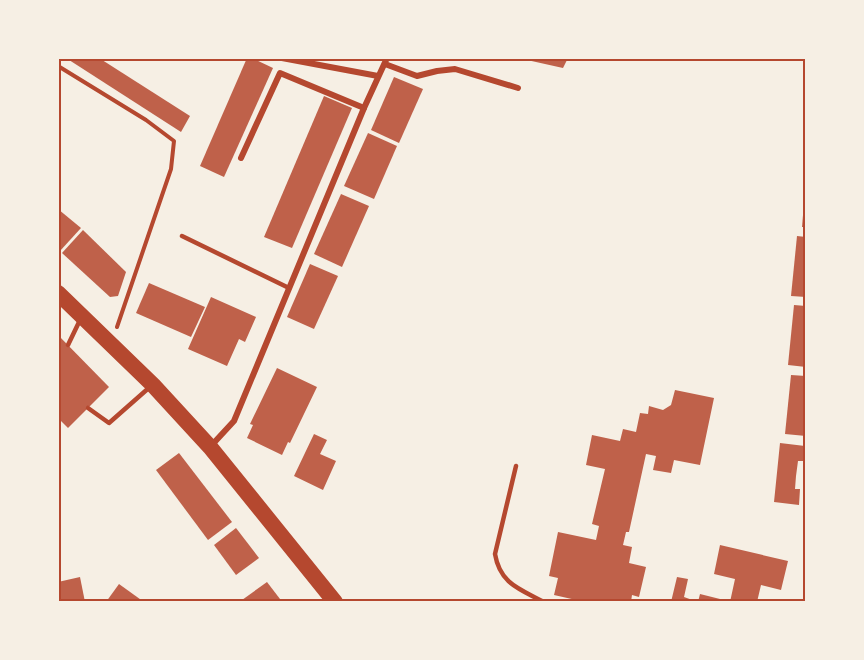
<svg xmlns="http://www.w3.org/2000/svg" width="864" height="660" viewBox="0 0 864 660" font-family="Manrope,sans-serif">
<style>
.building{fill:#bf614a}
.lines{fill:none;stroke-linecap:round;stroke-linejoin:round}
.path{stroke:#b5482f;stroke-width:4}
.service{stroke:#b5482f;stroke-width:4.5}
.minor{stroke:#b5482f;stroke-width:6}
.trunk{stroke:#b5482f;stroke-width:16}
.neatline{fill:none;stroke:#b5482f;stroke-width:2}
</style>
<rect width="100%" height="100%" fill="#f6efe4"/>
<g class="building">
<path d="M66,58H99L190,116L181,132Z"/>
<path d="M247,58H252L273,68L224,177L200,166Z"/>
<path d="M518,58H568L563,68Z"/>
<path d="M394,77L423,89L399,143L371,130Z"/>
<path d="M324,96L352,108L292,248L264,237Z"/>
<path d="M368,133L397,146L374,199L344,186Z"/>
<path d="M341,194L369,206L342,267L314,254Z"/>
<path d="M804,203H806V227H802Z"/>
<path d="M58,209L81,228L60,251L58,249Z"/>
<path d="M83,230L126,272L118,296L110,297L62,253Z"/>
<path d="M797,236L806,237V297L791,296Z"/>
<path d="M310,264L338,276L314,329L287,317Z"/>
<path d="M149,283L205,307L191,337L136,313Z"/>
<path d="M211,297L256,317L245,342L239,339L227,366L188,349Z"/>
<path d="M794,305L806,306V367L788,365Z"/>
<path d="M58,335L109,387L68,428L58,418Z"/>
<path d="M277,368L317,387L290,443L288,442L282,455L247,438L253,425L250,424Z"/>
<path d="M791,375L806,376V436L785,434Z"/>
<path d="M675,390L714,398L700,465L674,460L671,473L653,470L656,456L646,454L629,532H626L623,545L632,547L629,563L646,567L639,597L632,595L631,602H585L554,595L558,578L549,576L558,532L596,540L599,526L592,524L605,469L586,465L592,435L620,441L623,429L636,432L640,413L648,414L649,406L663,410L671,405Z"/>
<path d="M314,434L327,440L320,454L336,461L323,490L294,476Z"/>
<path d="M780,443L805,446L803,461H798L796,476L795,489H800L799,505L774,502Z"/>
<path d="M179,453L232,522L208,540L156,470Z"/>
<path d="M236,528L259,558L236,575L214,545Z"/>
<path d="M720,545L788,561L781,590L761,585L757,602H730L735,579L714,574Z"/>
<path d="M80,577L85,602H58V582Z"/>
<path d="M677,577L688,579L684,597L698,602H671Z"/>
<path d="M267,582L280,599L276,602H243L242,600Z"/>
<path d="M119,584L144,602H106Z"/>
<path d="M700,594L728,601V602H698Z"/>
</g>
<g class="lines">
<path class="path" d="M58,66L146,120L174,141L171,169L117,327"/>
<g class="service">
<path d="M182,236L289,288"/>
<path d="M68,345L80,320"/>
<path d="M88,408L109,423L151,386"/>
<path d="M516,466L495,554C500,584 520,589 544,602"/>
</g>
<g class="minor">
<path d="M282,58L378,76"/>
<path d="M385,64L417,76L437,71L455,69L518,88"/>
<path d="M241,158L280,73L364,108"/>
<path d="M210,447L234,421L364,108L387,58"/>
</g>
<path class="trunk" d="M58,293L153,385L210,447L335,602"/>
</g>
<rect width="864" height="660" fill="none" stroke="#f6efe4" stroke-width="120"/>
<rect x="60" y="60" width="744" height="540" class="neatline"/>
</svg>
